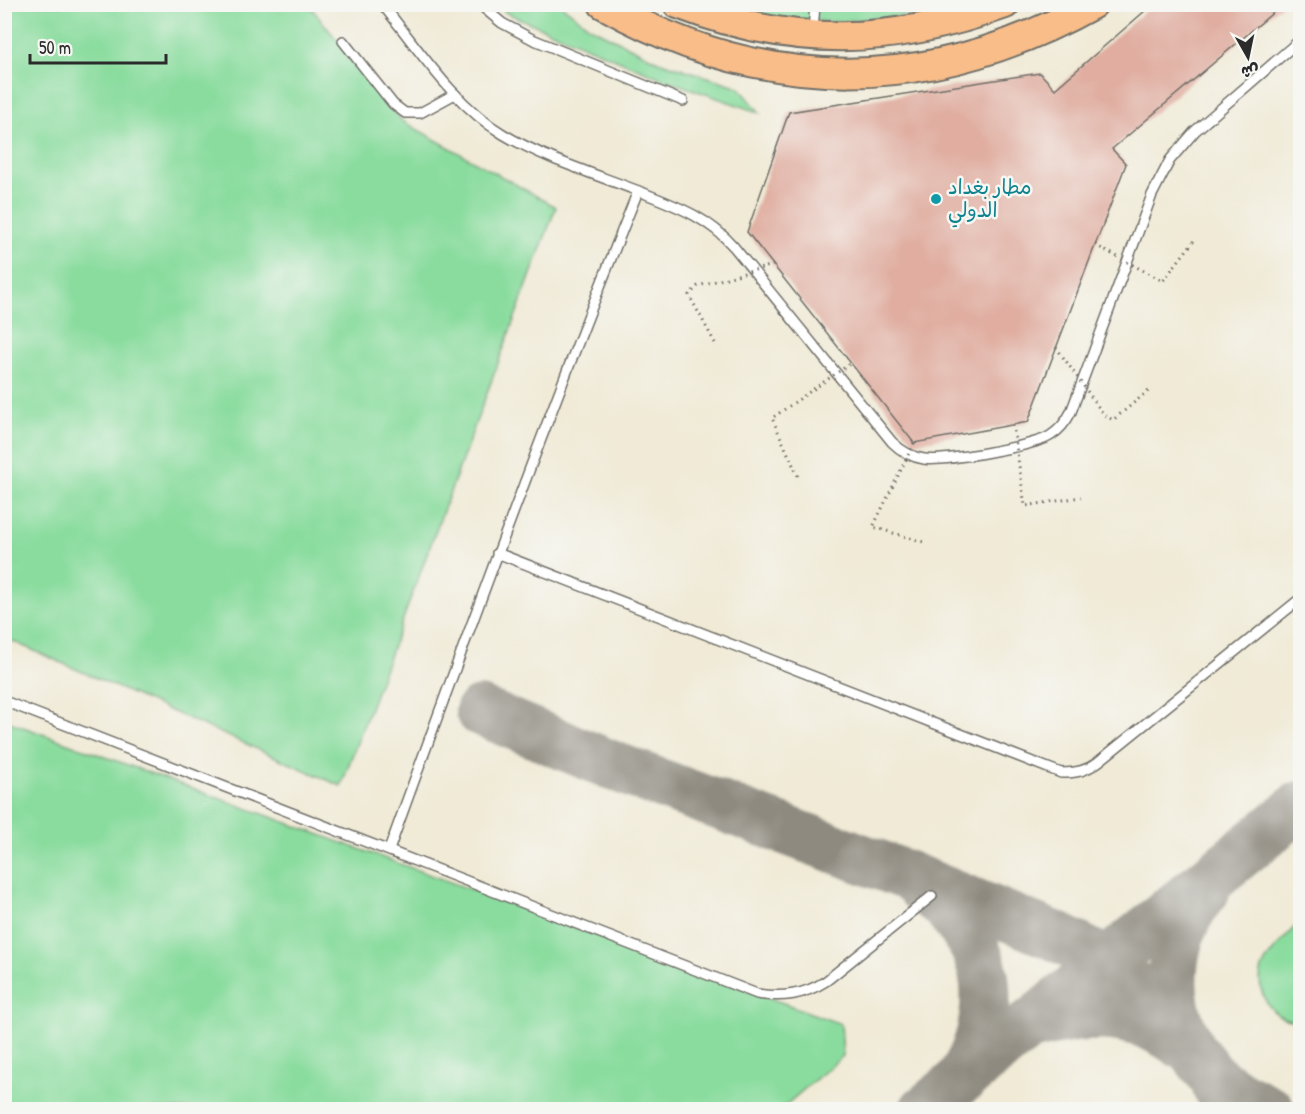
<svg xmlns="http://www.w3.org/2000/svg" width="1305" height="1114" viewBox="0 0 1305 1114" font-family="'Patrick Hand','Playpen Sans Arabic',sans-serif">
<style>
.green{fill:#89dc9e;stroke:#5a8464;stroke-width:1.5}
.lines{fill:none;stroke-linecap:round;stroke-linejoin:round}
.taxiway{stroke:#8e8a80;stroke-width:50}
.building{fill:#e0ada0}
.service-casing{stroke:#706e67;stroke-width:12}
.primary-casing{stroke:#706e67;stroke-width:32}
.path{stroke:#706e67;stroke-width:3;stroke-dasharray:1.5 4.5;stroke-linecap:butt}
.service{stroke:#fff;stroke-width:9}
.primary{stroke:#f8bd89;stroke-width:28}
.path-bridge{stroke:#706e67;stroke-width:3;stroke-dasharray:1.5 4.5;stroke-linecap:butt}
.culture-dot{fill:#0f9aa8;stroke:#f6f6f2;stroke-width:2}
.labels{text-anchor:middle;stroke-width:5;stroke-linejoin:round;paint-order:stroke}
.culture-label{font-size:20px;fill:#0d838f;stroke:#f6f6f2;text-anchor:start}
</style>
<rect width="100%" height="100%" fill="#f6f6f2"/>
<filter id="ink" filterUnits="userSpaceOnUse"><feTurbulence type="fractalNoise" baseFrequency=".0167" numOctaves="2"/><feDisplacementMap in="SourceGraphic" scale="12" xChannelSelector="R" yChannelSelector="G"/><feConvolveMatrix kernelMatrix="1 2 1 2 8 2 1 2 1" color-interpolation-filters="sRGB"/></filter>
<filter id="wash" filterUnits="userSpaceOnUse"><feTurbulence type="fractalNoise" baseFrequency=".008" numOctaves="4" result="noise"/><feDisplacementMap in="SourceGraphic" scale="24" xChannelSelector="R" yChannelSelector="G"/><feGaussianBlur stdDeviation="1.35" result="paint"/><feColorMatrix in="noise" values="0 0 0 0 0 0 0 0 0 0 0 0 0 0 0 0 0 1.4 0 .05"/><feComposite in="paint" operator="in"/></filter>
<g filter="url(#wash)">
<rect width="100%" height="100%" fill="#f0ead6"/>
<g class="green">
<path d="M 5,5 L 309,5 L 402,121 L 556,207 L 341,786 L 5,638 Z"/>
<path d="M 499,5 L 561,5 L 590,27 L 658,61 L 739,87 L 760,113 L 663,79 L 506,13 Z"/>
<path d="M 722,5 L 955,5 L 925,14 L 834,22 L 775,19 Z"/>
<path d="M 4,720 L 841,1024 L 843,1056 L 781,1109 L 5,1109 Z"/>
<path d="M 1300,921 L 1300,1020 C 1273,1025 1251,988 1264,964 C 1270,952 1290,933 1300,921 Z"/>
</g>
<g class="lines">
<g class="taxiway">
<path d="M 480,711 L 616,767 L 898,872 L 1060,938 L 1108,962 L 1150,1000 L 1194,1053 L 1214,1078 L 1226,1110"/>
<path d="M 924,891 C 930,895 938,899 943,904 C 948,908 951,914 955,918 C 961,927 968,935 973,945 C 995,985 986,1045 959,1080"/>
<path d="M 1030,1026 C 1085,1012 1131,1007 1180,1043"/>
<path d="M 1187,1040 C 1162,994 1170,931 1205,891"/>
<path d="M 1214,1078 L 1241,1096 L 1270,1110"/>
<path d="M 924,1110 L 1300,806"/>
</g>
</g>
<g id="blocks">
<path class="building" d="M 1153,4 L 1283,4 L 1112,149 L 1126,164 L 1028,422 L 914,443 L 747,232 L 789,112 L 1040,73 L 1055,89 Z"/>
</g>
</g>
<g filter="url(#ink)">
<use href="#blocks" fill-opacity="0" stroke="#706e67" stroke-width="1.5"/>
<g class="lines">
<defs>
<g id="service">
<path d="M 382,4 C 418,48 454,105 503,134 C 545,159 595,174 641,192 C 676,206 708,217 734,247 L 892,442 C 901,451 911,457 924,459 C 943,462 1034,446 1050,436 C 1060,430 1066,422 1071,412 L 1152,195 L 1170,160 L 1195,131 L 1300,40"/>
<path d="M 479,4 L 502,23 L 532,39 L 683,101"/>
<path d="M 813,32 L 815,4"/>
<path d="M 343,41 L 393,104 L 405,113 L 420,113 L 455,94"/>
<path d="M 497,553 L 1061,773 C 1076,773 1086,771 1098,762 L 1300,599"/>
<path d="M 4,701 L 757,994 C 783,998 804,995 826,981 L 932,896"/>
<path d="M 389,850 C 469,629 550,409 638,191"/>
</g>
<g id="primary">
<path d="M 603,4 C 765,96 931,95 1093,4"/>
<path d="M 678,4 C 793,48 890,46 1005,4"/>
</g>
</defs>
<use href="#service" class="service-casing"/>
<use href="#primary" class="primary-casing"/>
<path class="path" d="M 1141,4 L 1146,11"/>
<use href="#service" class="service"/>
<use href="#primary" class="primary"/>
<g class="path-bridge">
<path d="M 1095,245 L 1163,281 L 1196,238"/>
<path d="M 715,343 L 689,295 L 698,286 L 773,265"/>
<path d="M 1056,347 L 1104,415 L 1113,420 L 1152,388"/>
<path d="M 1013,425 L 1025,506 L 1081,497"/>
<path d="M 914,443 L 873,527 L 927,543"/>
<path d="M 798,476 L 772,418 L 851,363"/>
</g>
</g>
</g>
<circle class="culture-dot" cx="936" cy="199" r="6"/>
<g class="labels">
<g class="culture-label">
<text x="948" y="194">مطار بغداد<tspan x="948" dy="23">الدولي</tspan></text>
</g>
</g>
<rect width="1305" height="1114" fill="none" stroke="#f6f6f2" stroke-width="24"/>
<g transform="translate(1248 57) rotate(171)" stroke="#f6f6f2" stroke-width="4.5" paint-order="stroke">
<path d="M0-4.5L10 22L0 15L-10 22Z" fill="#2b2b2b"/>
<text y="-9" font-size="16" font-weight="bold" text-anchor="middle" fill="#2b2b2b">ش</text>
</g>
<path d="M30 54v9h136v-9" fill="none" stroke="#2b2b2b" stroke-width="3"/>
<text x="39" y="54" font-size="18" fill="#2b2b2b" stroke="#f6f6f2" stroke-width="4.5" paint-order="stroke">50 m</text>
</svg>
